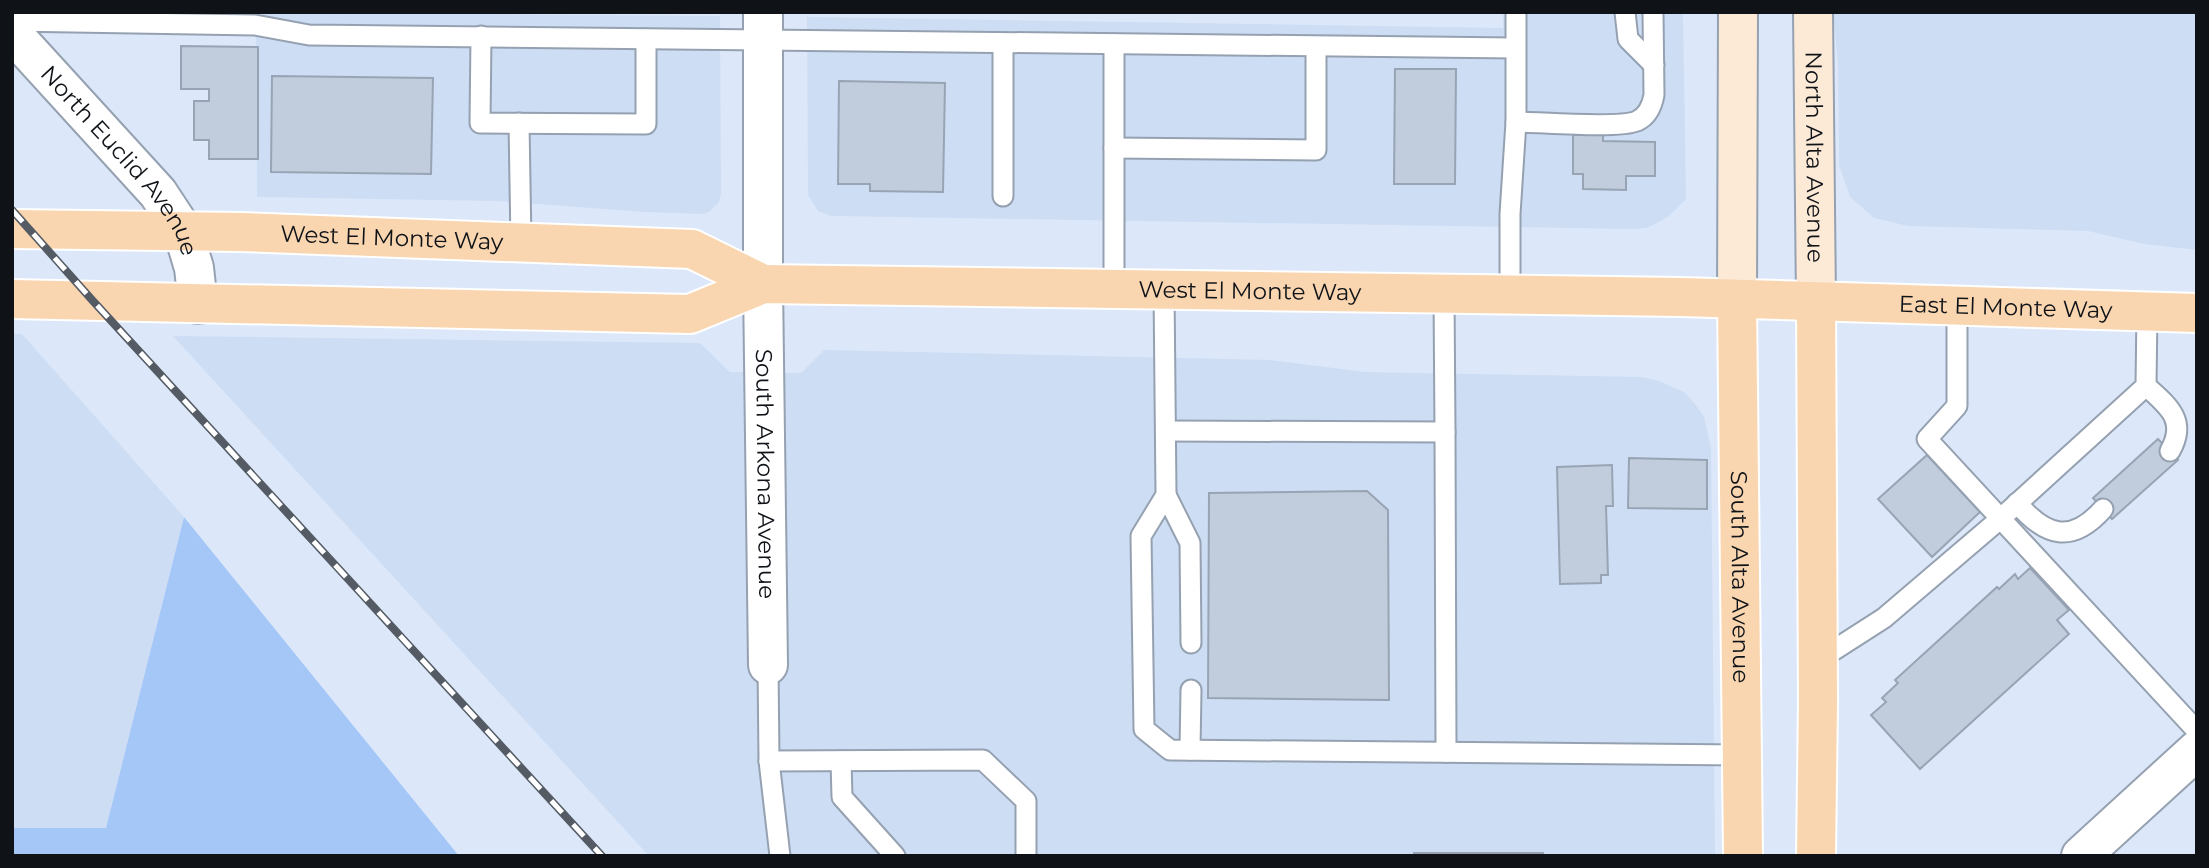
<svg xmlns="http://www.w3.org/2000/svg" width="2209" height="868" viewBox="0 0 2209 868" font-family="Montserrat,sans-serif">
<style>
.built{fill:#cdddf4}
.green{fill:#a5c7f7}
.building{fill:#c1ccdd;stroke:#98a4b4;stroke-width:2}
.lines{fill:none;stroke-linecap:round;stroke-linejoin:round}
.service-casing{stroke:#95a1b1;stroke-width:23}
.minor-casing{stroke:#95a1b1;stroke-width:42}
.secondary-casing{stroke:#95a1b1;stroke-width:42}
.primary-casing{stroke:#fff;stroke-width:42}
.service{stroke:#fff;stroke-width:19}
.minor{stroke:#fff;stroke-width:38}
.secondary{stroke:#fcead7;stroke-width:38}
.primary{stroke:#f9d5b0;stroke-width:38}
.rail-casing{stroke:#545b64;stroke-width:8}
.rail{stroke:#fff;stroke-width:5;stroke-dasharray:16;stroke-linecap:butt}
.labels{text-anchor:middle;stroke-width:7;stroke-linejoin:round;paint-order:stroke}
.street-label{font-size:23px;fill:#0f1318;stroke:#fff}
</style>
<rect width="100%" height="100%" fill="#dce8f9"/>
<g class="built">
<path d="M 256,12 L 720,16 L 721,194 L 719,202 L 709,212 L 702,214 L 644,212 L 497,201 L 257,197 Z"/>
<path d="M 1503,12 L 1683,12 L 1686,199 L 1668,217 L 1647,228 L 1633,229 L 832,216 L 818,211 L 808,195 L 807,17 L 1503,28 Z"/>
<path d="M 1833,12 L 2197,12 L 2197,250 L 2144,244 L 2088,231 L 1908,226 L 1874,218 L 1850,197 L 1839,165 L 1838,63 Z"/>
<path d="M 12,334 L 22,334 L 184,517 L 106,828 L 12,828 Z"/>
<path d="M 173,336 L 700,343 L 730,372 L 801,373 L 824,350 L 1270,360 L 1365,372 L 1642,377 L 1659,381 L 1684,392 L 1695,404 L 1704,417 L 1711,447 L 1715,856 L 649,856 Z"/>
</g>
<path class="green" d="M 184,517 L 459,856 L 12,856 L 12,828 L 106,828 Z"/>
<g class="building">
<path d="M 181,46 L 258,47 L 258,159 L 209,159 L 209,140 L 194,140 L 194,101 L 209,101 L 209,89 L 181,89 Z"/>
<path d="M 1395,69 L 1456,69 L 1455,184 L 1394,184 Z"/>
<path d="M 272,76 L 433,78 L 431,174 L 271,172 Z"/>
<path d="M 839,81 L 945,83 L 943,192 L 870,191 L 870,184 L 838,184 Z"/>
<path d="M 1573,135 L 1603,135 L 1603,141 L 1655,142 L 1655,176 L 1626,176 L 1626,190 L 1583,189 L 1583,174 L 1573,174 Z"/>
<path d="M 2158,439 L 2178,460 L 2112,519 L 2093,498 Z"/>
<path d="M 1927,455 L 1980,512 L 1932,557 L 1878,499 Z"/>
<path d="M 1629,458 L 1707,460 L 1707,509 L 1628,508 Z"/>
<path d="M 1612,465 L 1613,506 L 1606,506 L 1608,575 L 1601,575 L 1601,583 L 1560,584 L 1557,467 Z"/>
<path d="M 1367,491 L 1388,510 L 1389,700 L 1208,698 L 1209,493 Z"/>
<path d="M 2030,568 L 2069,610 L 2057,620 L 2069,634 L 1920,769 L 1871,715 L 1886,702 L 1882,698 L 1898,683 L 1895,680 L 1997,587 L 1999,589 L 2015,574 L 2018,579 Z"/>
<rect x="1414" y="853" width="129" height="3"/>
</g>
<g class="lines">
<defs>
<g id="service">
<path d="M 1625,12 L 1628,39 L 1654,65"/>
<path d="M 12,21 L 255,25 L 309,35 L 1515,48"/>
<path d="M 481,36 L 480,123 L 646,124 L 646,39"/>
<path d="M 1114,44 L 1114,288"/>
<path d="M 1516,122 C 1540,122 1618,129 1637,121 C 1648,116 1652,106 1654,95 L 1653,12"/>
<path d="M 519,123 L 521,243"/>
<path d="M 1114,148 L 1316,150 L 1316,47"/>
<path d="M 1003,196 L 1003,43"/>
<path d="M 1164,289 L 1166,495 L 1141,536 L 1144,729 L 1170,750 L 1742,755"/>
<path d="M 1444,294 L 1445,432"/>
<path d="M 1510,294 L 1510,214 L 1516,122 L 1516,12"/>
<path d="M 1957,307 L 1957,406 L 1927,439 L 2197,731"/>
<path d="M 2146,386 C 2167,405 2188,420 2170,451"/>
<path d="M 1166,431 L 1445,432 L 1446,752"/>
<path d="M 1166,495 L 1190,543 L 1191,643"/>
<path d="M 2017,503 C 2046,537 2072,544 2103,509"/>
<path d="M 1817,661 L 1884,618 L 2000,519 L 2146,386 L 2147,311"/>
<path d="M 768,665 L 769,761 L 780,856"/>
<path d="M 1190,750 L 1191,690"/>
<path d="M 769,761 L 983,760 L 1026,801 L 1026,856"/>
<path d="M 841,761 L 842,797 L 895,856"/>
</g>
<g id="minor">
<path id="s1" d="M 763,12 L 763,284 L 768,665"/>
<path id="s2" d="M 12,33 L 158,193 L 183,231 L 194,268 L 198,304"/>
<path d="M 2081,856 L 2197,750"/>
</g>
<g id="secondary">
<path id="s3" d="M 1813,12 L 1816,302"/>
<path d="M 1737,299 L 1738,12"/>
</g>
<g id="primary">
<path id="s4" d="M 12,229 L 240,232 L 692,249 L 763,284"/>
<path id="s5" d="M 12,299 L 690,314 L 763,284 L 1681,297 L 2197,313"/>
<path id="s6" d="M 1737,299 L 1743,856"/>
<path d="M 1816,856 L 1818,702 L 1816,302"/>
</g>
</defs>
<use href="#service" class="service-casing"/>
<use href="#minor" class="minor-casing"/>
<use href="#secondary" class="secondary-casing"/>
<use href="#primary" class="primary-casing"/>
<use href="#service" class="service"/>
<use href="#minor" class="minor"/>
<use href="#secondary" class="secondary"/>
<use href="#primary" class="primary"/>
<defs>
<path id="rail" d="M 12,210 L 93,301 L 602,856"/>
</defs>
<use href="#rail" class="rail-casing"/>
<use href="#rail" class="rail"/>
</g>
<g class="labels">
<g class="street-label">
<text dy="8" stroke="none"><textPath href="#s3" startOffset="145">North Alta Avenue</textPath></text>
<text dy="8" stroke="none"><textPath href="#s2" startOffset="168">North Euclid Avenue</textPath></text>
<text dy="8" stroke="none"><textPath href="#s4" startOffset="380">West El Monte Way</textPath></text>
<text dy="8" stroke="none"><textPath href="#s5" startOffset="1244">West El Monte Way</textPath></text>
<text dy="8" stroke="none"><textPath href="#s5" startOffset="2000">East El Monte Way</textPath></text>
<text dy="8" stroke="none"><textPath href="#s1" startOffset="462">South Arkona Avenue</textPath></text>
<text dy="8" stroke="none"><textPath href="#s6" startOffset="278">South Alta Avenue</textPath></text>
</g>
</g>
<rect width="2209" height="868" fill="none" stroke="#0f1318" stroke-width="28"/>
</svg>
